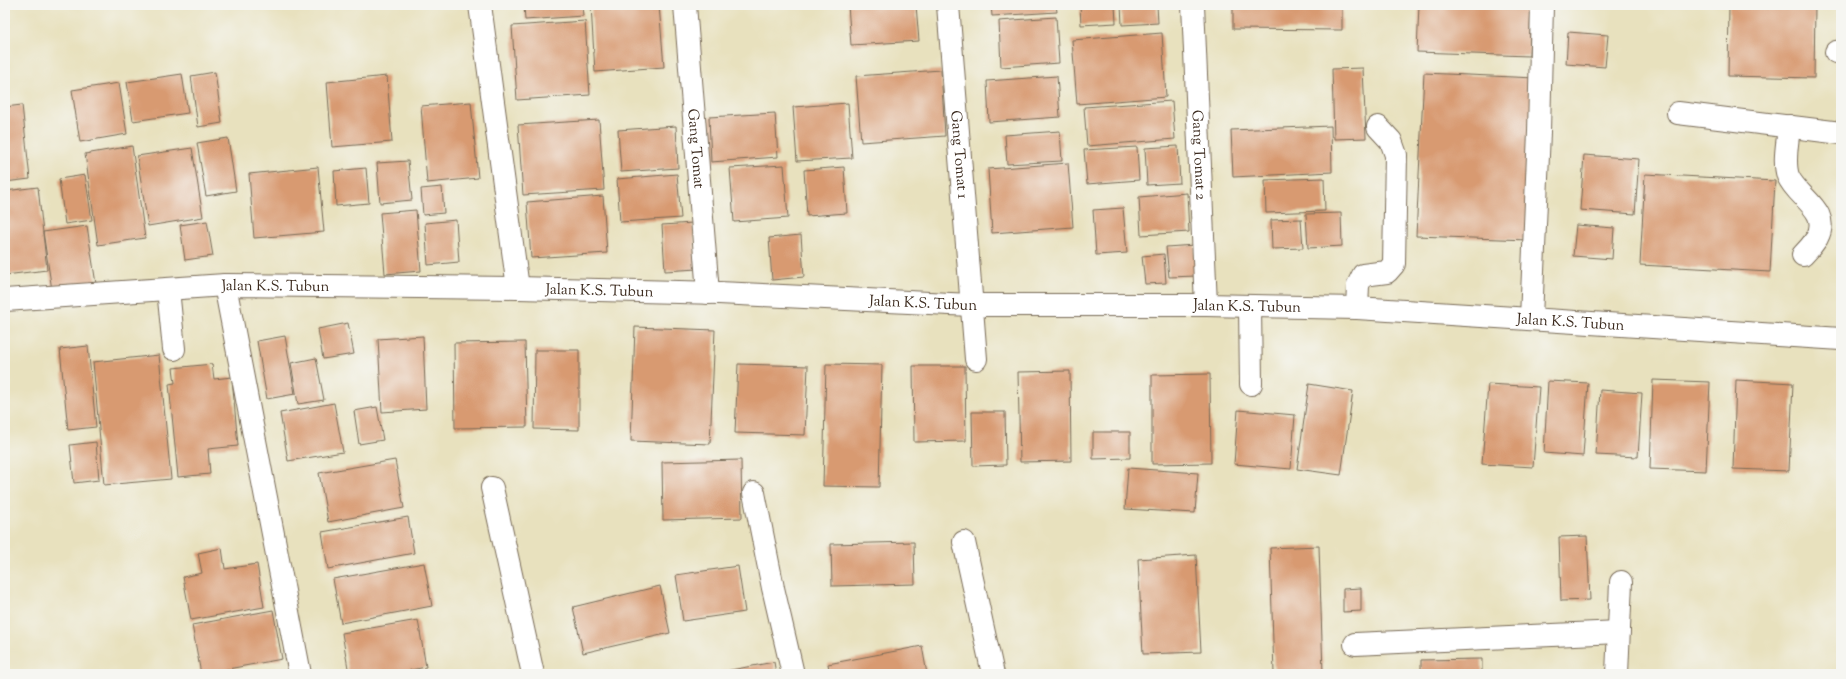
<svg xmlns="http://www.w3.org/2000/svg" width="1846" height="679" viewBox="0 0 1846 679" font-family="'Sorts Mill Goudy',serif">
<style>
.building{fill:#d89a71}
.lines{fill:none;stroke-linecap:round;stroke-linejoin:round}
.minor-casing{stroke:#786a56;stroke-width:24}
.minor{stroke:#fff;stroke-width:22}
.labels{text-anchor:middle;stroke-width:3.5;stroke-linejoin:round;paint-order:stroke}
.street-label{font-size:15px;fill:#3b2a1e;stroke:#f6f6f2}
</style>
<rect width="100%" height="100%" fill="#f6f6f2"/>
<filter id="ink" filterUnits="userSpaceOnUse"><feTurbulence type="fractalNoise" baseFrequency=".025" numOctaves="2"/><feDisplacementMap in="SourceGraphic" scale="8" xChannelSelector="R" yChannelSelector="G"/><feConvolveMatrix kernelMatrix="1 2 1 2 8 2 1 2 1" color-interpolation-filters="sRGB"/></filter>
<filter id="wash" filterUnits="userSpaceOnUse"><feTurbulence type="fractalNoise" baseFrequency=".012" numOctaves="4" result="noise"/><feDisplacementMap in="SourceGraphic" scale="16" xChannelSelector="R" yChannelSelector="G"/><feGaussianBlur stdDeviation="0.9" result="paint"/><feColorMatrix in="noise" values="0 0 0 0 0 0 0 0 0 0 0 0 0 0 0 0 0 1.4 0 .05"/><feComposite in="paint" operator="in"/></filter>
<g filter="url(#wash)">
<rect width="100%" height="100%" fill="#e8e1be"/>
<g id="blocks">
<g class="building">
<path d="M 524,5 L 582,5 L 583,16 L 525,20 Z"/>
<path d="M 659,5 L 664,67 L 595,72 L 591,6 Z"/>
<path d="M 848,5 L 916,5 L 919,41 L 851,45 Z"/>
<path d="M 991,5 L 1056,5 L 1057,12 L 992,16 Z"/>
<path d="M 1080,5 L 1115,5 L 1116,23 L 1081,25 Z"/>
<path d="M 1121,5 L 1157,5 L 1158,23 L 1122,25 Z"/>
<path d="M 1233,5 L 1342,5 L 1342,30 L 1233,29 Z"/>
<path d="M 1419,5 L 1531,5 L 1529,56 L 1417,52 Z"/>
<path d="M 1729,5 L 1815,5 L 1814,78 L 1728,76 Z"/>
<path d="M 1056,17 L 1059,63 L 1001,67 L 999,21 Z"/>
<path d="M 585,21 L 590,95 L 517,100 L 512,26 Z"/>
<path d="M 1568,32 L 1608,35 L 1605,67 L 1566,64 Z"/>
<path d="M 1162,33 L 1166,97 L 1077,104 L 1072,40 Z"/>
<path d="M 1363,68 L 1366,138 L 1334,139 L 1332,69 Z"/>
<path d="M 941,70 L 945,136 L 861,142 L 856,76 Z"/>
<path d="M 215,72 L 222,123 L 198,127 L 191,76 Z"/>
<path d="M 1424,73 L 1535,78 L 1528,240 L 1416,236 Z"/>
<path d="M 182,74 L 188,113 L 133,121 L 127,82 Z"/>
<path d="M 387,76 L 392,142 L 332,147 L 327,82 Z"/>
<path d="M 1057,76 L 1060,117 L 989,122 L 987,81 Z"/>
<path d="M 119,83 L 127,134 L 80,142 L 72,90 Z"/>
<path d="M 1172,101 L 1175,139 L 1087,146 L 1084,107 Z"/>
<path d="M 471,102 L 478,178 L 427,183 L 421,106 Z"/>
<path d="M 848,103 L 852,158 L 797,161 L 793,107 Z"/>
<path d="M 22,105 L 30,179 L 5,182 L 5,107 Z"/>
<path d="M 775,113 L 778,157 L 711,162 L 709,117 Z"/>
<path d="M 599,120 L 604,190 L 523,195 L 518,125 Z"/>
<path d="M 676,126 L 678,168 L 621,172 L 618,130 Z"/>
<path d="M 1331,126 L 1332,172 L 1233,177 L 1231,130 Z"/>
<path d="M 1060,131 L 1062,161 L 1007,164 L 1005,135 Z"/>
<path d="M 228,138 L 236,191 L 206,196 L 197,143 Z"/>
<path d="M 132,146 L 145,238 L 98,245 L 85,154 Z"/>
<path d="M 1178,146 L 1180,183 L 1147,185 L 1145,148 Z"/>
<path d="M 1137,147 L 1139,180 L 1087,184 L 1084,150 Z"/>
<path d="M 192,148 L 203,217 L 148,226 L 137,156 Z"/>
<path d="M 1584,155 L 1639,159 L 1635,214 L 1580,210 Z"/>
<path d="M 408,161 L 412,200 L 380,203 L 377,163 Z"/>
<path d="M 1068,163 L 1073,227 L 992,233 L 988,169 Z"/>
<path d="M 784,165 L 788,218 L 734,222 L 730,168 Z"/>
<path d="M 318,167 L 324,232 L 254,238 L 249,174 Z"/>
<path d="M 844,167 L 847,213 L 807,216 L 804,170 Z"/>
<path d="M 366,168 L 369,203 L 336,206 L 334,171 Z"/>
<path d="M 677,174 L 681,218 L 620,222 L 617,179 Z"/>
<path d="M 1645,174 L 1775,181 L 1770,272 L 1640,265 Z"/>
<path d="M 85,175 L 92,220 L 65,224 L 59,179 Z"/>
<path d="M 1324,178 L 1325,211 L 1266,213 L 1265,180 Z"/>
<path d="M 38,187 L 47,270 L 5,275 L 5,191 Z"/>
<path d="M 442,187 L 444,213 L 423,215 L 421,189 Z"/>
<path d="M 1187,193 L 1189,232 L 1141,235 L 1139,197 Z"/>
<path d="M 603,196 L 607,253 L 531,258 L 527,202 Z"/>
<path d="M 1123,208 L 1127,253 L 1096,255 L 1093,210 Z"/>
<path d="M 416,210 L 421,271 L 385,274 L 380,213 Z"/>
<path d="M 1341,213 L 1342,246 L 1308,248 L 1306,214 Z"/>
<path d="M 1301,219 L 1303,248 L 1272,249 L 1271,220 Z"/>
<path d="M 456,220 L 459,262 L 428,265 L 425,223 Z"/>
<path d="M 207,221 L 213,256 L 185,260 L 180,225 Z"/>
<path d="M 693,223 L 697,269 L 665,271 L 662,225 Z"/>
<path d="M 1576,225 L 1614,228 L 1612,259 L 1573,256 Z"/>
<path d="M 87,226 L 96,284 L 52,290 L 43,232 Z"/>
<path d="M 801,235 L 804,277 L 772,280 L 769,238 Z"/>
<path d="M 1195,245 L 1197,276 L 1169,277 L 1166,247 Z"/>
<path d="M 1164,254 L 1166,283 L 1145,284 L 1142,256 Z"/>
<path d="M 348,323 L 354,354 L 323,359 L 318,329 Z"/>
<path d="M 635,327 L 715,330 L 710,444 L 631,441 Z"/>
<path d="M 285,336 L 295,394 L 267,399 L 257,341 Z"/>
<path d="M 423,336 L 426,409 L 382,412 L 378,339 Z"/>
<path d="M 525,342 L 527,427 L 455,428 L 454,343 Z"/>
<path d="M 88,346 L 96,427 L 68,430 L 60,349 Z"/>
<path d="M 535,350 L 579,350 L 579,430 L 534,429 Z"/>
<path d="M 159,355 L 171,479 L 104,485 L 93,362 Z"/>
<path d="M 316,358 L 324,400 L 298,404 L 291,363 Z"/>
<path d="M 212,364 L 214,379 L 232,377 L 238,446 L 208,449 L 210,474 L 178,477 L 169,384 L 175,383 L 173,368 Z"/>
<path d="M 738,364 L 808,366 L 805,435 L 735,433 Z"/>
<path d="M 826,364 L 882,365 L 879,487 L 823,486 Z"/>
<path d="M 913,366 L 965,366 L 966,441 L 914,442 Z"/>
<path d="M 1070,371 L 1071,461 L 1020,462 L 1018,372 Z"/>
<path d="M 1210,374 L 1211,463 L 1152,464 L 1152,375 Z"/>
<path d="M 1653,380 L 1710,382 L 1706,471 L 1650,469 Z"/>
<path d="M 1736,380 L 1793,383 L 1789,471 L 1733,469 Z"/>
<path d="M 1548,381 L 1588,383 L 1583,456 L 1544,453 Z"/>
<path d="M 1309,384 L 1353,391 L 1341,475 L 1297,469 Z"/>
<path d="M 1488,384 L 1539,387 L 1533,467 L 1482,464 Z"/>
<path d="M 1600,390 L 1642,393 L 1638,457 L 1596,455 Z"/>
<path d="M 334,403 L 343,452 L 288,461 L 280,413 Z"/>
<path d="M 377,407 L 383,440 L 359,444 L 354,411 Z"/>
<path d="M 1238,410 L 1295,415 L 1291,469 L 1234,464 Z"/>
<path d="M 972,412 L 1005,412 L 1006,465 L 973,466 Z"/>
<path d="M 1093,432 L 1130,432 L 1130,458 L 1093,459 Z"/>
<path d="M 96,442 L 99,480 L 74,483 L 70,445 Z"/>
<path d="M 395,460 L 404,508 L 328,522 L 319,473 Z"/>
<path d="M 741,460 L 742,518 L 663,520 L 662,462 Z"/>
<path d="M 1128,468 L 1198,473 L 1195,513 L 1125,509 Z"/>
<path d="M 408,517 L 414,553 L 328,569 L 322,532 Z"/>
<path d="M 1587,536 L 1590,600 L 1561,601 L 1559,537 Z"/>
<path d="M 914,542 L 915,584 L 832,586 L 831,544 Z"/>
<path d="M 1319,546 L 1323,674 L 1274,674 L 1270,548 Z"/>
<path d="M 222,548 L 225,569 L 257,564 L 264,607 L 191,620 L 183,577 L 202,573 L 198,553 Z"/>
<path d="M 1196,555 L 1201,652 L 1143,654 L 1138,559 Z"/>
<path d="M 424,563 L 432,606 L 341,623 L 333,579 Z"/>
<path d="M 738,566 L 745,612 L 683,621 L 676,575 Z"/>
<path d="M 660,586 L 670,633 L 583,653 L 573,607 Z"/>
<path d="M 1361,588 L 1361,611 L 1343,612 L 1343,589 Z"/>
<path d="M 273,610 L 282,659 L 201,674 L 192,625 Z"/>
<path d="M 418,620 L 426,667 L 391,674 L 349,674 L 342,633 Z"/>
<path d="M 922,646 L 927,674 L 830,674 L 828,664 Z"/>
<path d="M 1482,659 L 1482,674 L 1421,674 L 1421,660 Z"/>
<path d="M 774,662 L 776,674 L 715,674 L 715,673 Z"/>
</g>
</g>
</g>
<g filter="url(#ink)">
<use href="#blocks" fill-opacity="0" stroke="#786a56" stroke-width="1"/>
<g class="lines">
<defs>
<g id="minor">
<path d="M 480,5 L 518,288"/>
<path id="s1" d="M 685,5 L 708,293"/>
<path id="s2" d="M 948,5 L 976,359"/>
<path id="s3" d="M 1193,5 L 1206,305"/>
<path d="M 1836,52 L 1841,51"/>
<path d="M 1678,113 L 1841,133"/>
<path d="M 1789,126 C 1788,142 1783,161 1788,176 C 1797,198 1832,210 1817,238 C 1813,244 1808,250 1803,255"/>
<path d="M 225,285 L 300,674"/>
<path d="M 168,289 L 174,349"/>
<path id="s4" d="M 5,300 L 225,285 L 518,288 L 719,293 L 971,305 L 1206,305 L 1357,308 L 1841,339"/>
<path d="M 1250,306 L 1251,384"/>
<path d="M 1357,308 L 1358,285 L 1363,275 L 1387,272 L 1394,264 L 1396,155 L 1391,141 L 1378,127"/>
<path d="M 1531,318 L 1539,132 L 1542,5"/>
<path d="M 492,488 L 533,674"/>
<path d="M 754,493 L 773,588 L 793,674"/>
<path d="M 964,542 L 993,674"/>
<path d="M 1355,644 L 1619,632"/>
<path d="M 1617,674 L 1621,582"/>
</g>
</defs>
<use href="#minor" class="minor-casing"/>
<use href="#minor" class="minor"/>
</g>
</g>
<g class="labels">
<g class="street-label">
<text dy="5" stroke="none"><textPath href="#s1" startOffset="144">Gang Tomat</textPath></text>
<text dy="5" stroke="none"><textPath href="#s2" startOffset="150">Gang Tomat 1</textPath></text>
<text dy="5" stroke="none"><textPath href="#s3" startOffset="150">Gang Tomat 2</textPath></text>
<text dy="5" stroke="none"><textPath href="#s4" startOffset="271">Jalan K.S. Tubun</textPath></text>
<text dy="5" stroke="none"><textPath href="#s4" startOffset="595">Jalan K.S. Tubun</textPath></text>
<text dy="5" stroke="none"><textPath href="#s4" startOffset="919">Jalan K.S. Tubun</textPath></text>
<text dy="5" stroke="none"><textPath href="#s4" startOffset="1243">Jalan K.S. Tubun</textPath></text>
<text dy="5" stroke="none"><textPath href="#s4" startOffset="1567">Jalan K.S. Tubun</textPath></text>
</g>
</g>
<rect width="1846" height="679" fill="none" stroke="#f6f6f2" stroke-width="20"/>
</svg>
